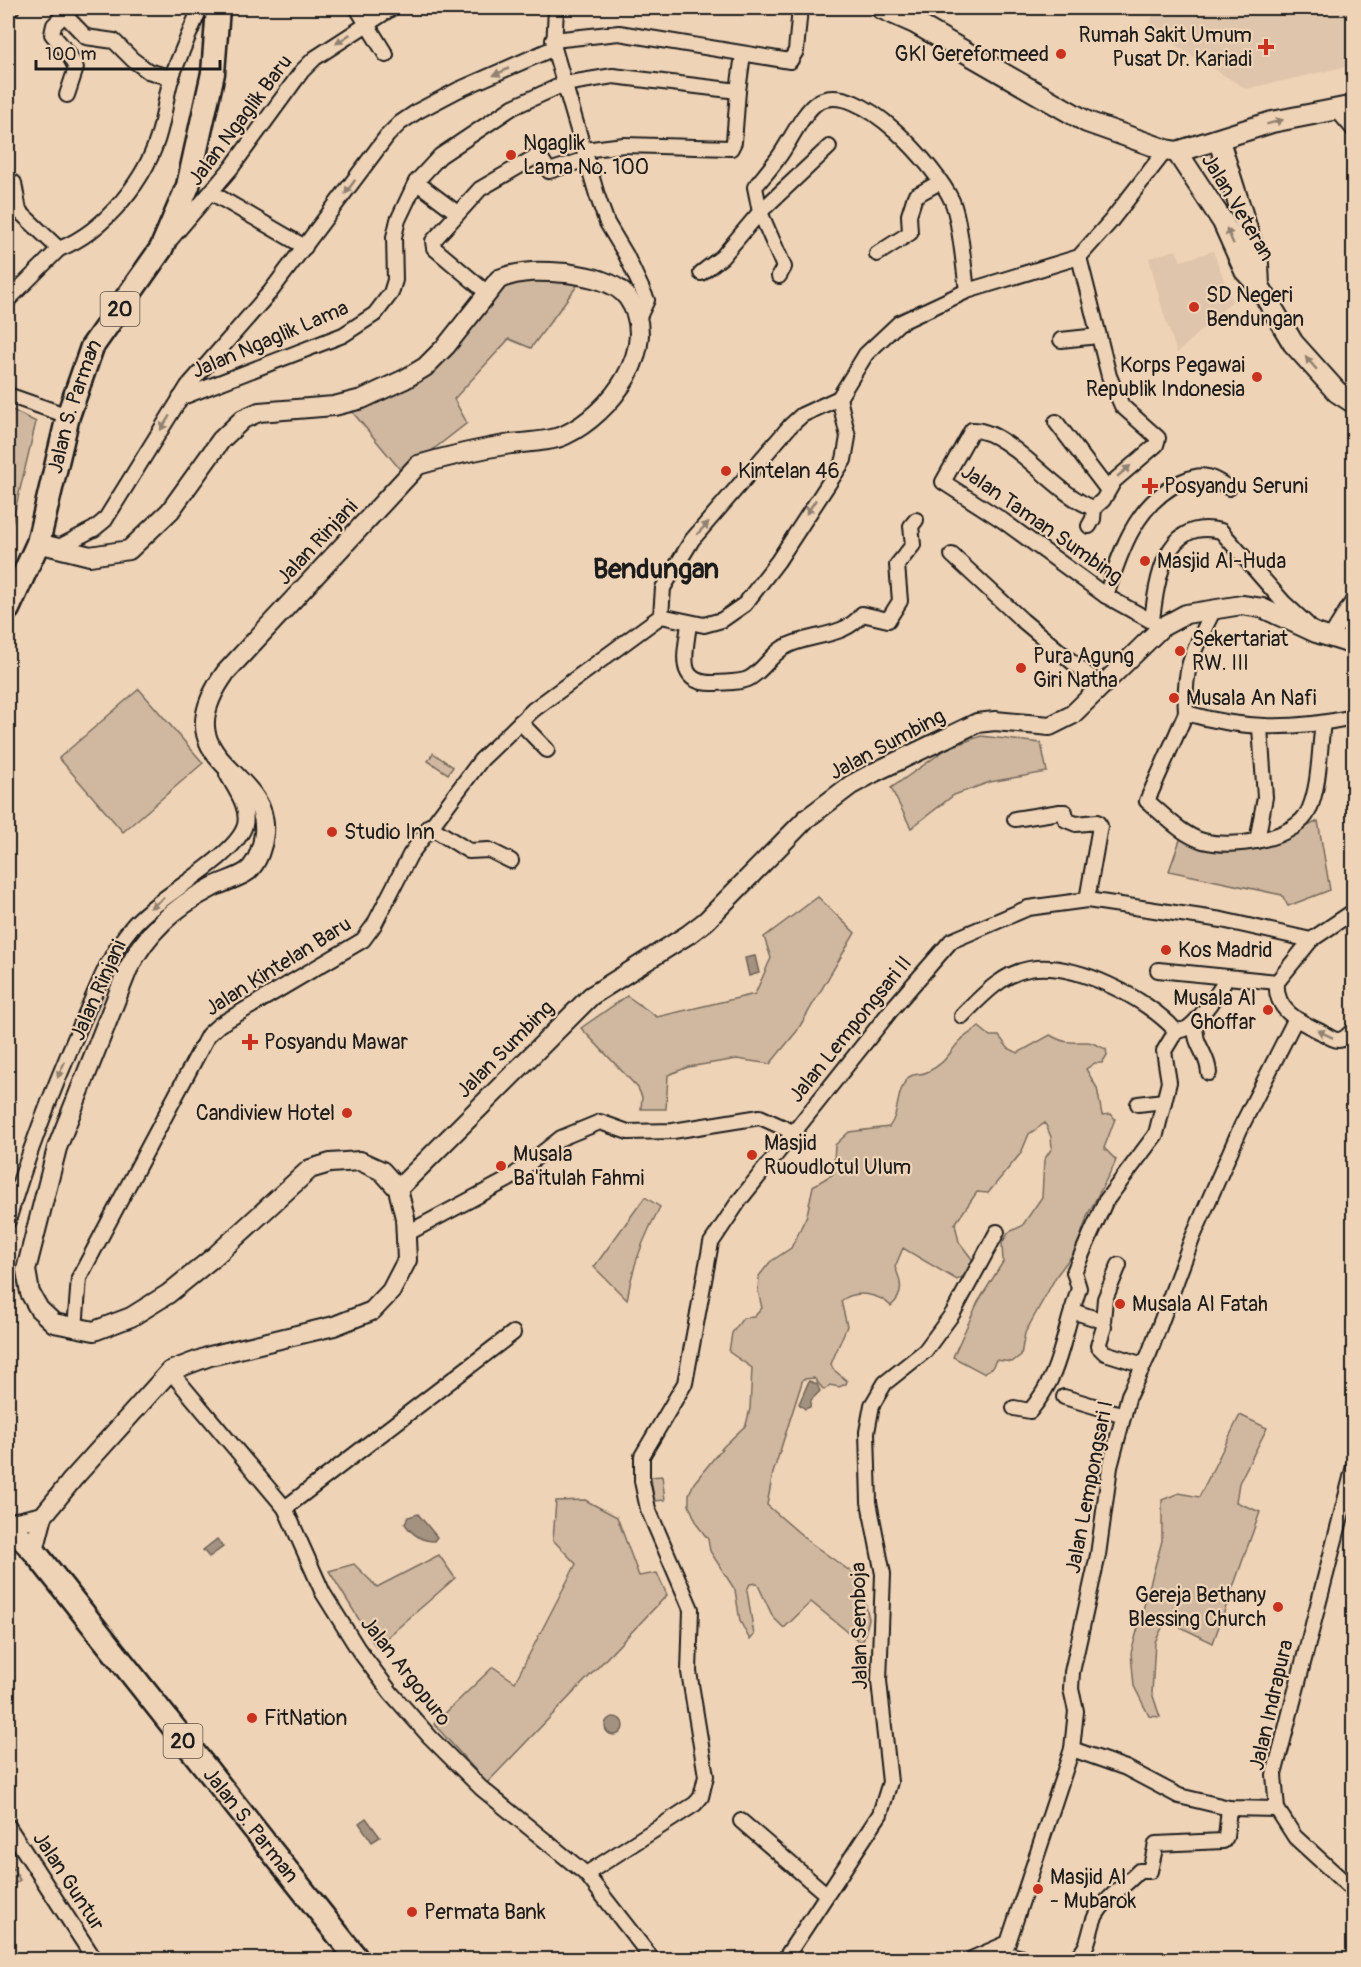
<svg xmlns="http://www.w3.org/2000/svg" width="1361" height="1967" viewBox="0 0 1361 1967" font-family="Pangolin,sans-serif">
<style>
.built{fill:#dfc5ab}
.green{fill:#d0b8a0;stroke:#766a5e;stroke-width:1.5}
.water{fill:#a49280;stroke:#6e6358;stroke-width:1.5}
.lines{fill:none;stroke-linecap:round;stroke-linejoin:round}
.minor-casing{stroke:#1c1c1c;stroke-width:18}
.tertiary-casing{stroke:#1c1c1c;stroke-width:22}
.secondary-casing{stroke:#1c1c1c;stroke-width:24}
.trunk-casing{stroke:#1c1c1c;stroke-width:27}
.minor{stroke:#efd3b6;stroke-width:14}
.tertiary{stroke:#efd3b6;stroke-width:18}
.secondary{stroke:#efd3b6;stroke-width:20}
.trunk{stroke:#efd3b6;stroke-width:22}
.oneway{fill:#908171}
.poi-dot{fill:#c8321e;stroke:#efd3b6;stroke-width:2}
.labels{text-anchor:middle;stroke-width:4.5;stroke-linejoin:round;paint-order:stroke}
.shield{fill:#efd3b6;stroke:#5b534a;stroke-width:1.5}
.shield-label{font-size:20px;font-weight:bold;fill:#1c1c1c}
.poi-label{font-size:21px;fill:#1c1c1c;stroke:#efd3b6;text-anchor:start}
.street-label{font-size:21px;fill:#1c1c1c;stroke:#efd3b6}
.district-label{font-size:27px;font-weight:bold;fill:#1c1c1c;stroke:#efd3b6}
</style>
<rect width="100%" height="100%" fill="#efd3b6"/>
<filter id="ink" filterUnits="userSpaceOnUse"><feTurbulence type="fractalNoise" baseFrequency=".0167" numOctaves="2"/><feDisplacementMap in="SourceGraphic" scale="12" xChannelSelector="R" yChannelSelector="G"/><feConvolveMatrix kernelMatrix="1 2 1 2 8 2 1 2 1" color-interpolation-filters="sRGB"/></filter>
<g filter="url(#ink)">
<g class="built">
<path d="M 1155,8 L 1353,8 L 1353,65 L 1246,89 L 1149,29 Z"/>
<path d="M 1176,250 L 1181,261 L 1213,251 L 1232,301 L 1177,353 L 1163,312 L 1149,258 Z"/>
</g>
<g class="green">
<path d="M 521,276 L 579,283 L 531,348 L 509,339 L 454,399 L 467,423 L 403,473 L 350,409 L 393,395 L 453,353 L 492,290 Z"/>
<path d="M 8,408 L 36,422 L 8,540 Z"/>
<path d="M 139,689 L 203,763 L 123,832 L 59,758 Z"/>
<path d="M 981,736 L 1041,743 L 1047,772 L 990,782 L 954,795 L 911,828 L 891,788 L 948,748 Z"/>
<path d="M 433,753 L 453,767 L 448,774 L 428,761 Z"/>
<path d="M 1318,821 L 1330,890 L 1288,906 L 1282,895 L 1169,871 L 1181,837 L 1228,849 L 1291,834 Z"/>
<path d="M 818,897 L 855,933 L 797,1031 L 770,1064 L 737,1059 L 688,1067 L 668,1075 L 666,1109 L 641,1109 L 642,1097 L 638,1088 L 581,1028 L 627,996 L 657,1017 L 755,994 L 771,958 L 764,937 Z"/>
<path d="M 979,1027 L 990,1036 L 999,1036 L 1008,1048 L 1018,1053 L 1050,1035 C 1066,1044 1070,1042 1087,1042 C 1093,1042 1100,1047 1106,1049 L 1107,1055 L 1102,1063 L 1095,1063 L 1086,1069 L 1097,1088 L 1102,1115 L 1111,1114 L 1115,1119 L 1104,1148 L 1116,1160 L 1114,1165 L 1088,1214 L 1076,1250 L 1057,1275 L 1025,1333 L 1021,1355 L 1012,1362 L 996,1360 L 992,1368 L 983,1373 L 953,1357 L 978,1302 L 1003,1262 L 1002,1243 L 1009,1232 L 1022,1226 L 1042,1197 L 1044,1160 L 1052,1148 L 1051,1137 L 1045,1123 L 1029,1134 L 1021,1153 L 988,1193 L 977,1192 L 955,1224 L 959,1242 L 972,1259 L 969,1273 L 957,1280 L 903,1248 L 895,1267 C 901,1281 905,1294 891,1306 C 879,1294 856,1289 841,1301 L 847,1326 L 831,1364 L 833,1369 L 847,1381 L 846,1384 L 839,1387 L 830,1385 L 824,1390 L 814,1378 L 803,1379 L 773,1473 L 767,1505 L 812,1544 L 854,1574 L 861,1585 L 869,1619 L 863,1641 L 859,1641 L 811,1602 L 784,1628 L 773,1617 L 757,1583 L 750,1584 L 747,1590 L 754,1635 L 750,1640 L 740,1621 L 735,1590 L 710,1551 L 708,1539 L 698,1526 L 689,1505 L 689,1494 L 694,1483 L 723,1447 L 746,1425 L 750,1409 L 752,1368 L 729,1352 L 732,1333 L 743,1318 L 754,1317 L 762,1308 L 758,1291 L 759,1276 L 770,1262 L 791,1248 L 807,1215 L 813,1186 L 833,1174 L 835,1145 L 849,1132 L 889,1127 C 900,1113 895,1096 906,1080 C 912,1072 919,1076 927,1072 C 945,1064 948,1054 960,1041 C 965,1036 973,1031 979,1027 Z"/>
<path d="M 645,1197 L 660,1207 C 644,1236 632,1267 627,1300 L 594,1267 Z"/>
<path d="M 1240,1415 L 1267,1428 L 1239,1483 L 1236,1502 L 1260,1512 L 1213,1643 L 1166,1620 L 1155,1642 L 1152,1693 L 1160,1717 L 1149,1716 L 1134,1686 L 1131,1653 L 1162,1541 L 1162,1500 L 1179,1493 L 1199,1497 Z"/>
<path d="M 662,1476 L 665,1500 L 654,1501 L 651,1477 Z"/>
<path d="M 585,1500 L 617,1517 L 639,1576 L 657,1573 L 667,1595 L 487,1783 L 434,1724 L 493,1667 L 515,1682 L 576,1564 L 553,1540 L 556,1501 Z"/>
<path d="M 439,1555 L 455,1578 L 376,1647 L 329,1571 L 354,1564 L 377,1587 Z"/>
<path d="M 8,1860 L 20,1880 L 8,1888 Z"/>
</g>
<g class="water">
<path d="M 755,956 L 759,973 L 749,976 L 745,958 Z"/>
<path d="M 809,1381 L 817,1384 L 820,1391 L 811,1400 L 810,1407 L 805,1409 L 799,1404 Z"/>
<path d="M 418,1514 L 437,1537 L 434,1541 C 421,1541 412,1534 405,1524 L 408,1517 Z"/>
<path d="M 217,1539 L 223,1547 L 209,1557 L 203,1550 Z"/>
<circle cx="614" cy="1726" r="9"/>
<path d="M 366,1818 L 380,1837 L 372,1842 L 359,1823 Z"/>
</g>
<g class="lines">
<defs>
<g id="minor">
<path d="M 58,8 L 86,37 L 114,41 L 133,60 L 148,71 L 172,78"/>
<path d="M 357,8 L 386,55"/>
<path d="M 556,8 L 554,48 L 597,195 L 607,223 L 626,255 L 647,300 L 638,319"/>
<path d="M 8,12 L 12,8"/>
<path d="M 64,15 L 54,25 L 52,34 L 68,53 L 76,68 L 67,95"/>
<path d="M 553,40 L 619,33 L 790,61 L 796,51 L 800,8"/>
<path d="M 1336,109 L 1354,130"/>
<path d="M 584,150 L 624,145 L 731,148 L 734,142 L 738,91"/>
<path d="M 416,182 L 456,212"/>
<path d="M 212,193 L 305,247"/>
<path d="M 170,240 L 232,167 L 302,71 L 315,58 L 392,8"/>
<path d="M 59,249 C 105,231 148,178 160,130 C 165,112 166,93 172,76 C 181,53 191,30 200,8"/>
<path d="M 877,254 L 910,233 L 909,215 L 915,196 L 940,182"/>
<path d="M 1079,257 L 1109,376 L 1122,406 L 1158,438 L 1156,445 L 1114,481 L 1103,500 L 1094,508"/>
<path d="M 701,273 L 722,257 L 760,212 L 829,147"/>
<path d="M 779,276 L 784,267 L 760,212 L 755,187 C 763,177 771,168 778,158 C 789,144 803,111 818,102 C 859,78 937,168 952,201 C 960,219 964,269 967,291"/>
<path d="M 486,292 L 434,248 L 433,241 L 480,189 L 535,157 L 540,157 L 549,171 L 587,159"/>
<path d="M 8,300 L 59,249 L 19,211 L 14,183"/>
<path d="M 1061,340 L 1098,336"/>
<path d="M 8,395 L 68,416"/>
<path d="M 180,398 L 343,335 L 375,314 L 391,293 L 395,280 L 394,237 L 398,220 L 416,182 L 440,156 L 513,107 L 564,84 L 613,76 L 738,91 L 743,54"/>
<path d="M 1056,422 L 1107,489"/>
<path d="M 1094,508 C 1055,496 1010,429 972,430 L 943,482 L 1002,520 L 1106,596 L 1162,627"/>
<path d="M 1089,526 L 1093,519 L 1094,508"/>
<path d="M 57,548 L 94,529 L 105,520 L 188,386 L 271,291 L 387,136 L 400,123 L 418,111 L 458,90 L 554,48"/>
<path d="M 952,555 L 1022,620 L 1101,686"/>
<path d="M 1106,596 C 1120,552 1136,503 1181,482 C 1190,478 1198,475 1208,477 C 1215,479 1222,484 1229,488"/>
<path d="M 1214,609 C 1194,651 1183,664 1186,713 C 1245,730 1293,730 1354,717"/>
<path d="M 661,616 L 704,625 L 722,620 L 745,604 L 778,561 L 844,460 L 848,437 L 839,398"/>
<path d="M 1152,620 C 1157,579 1165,517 1221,531 L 1284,603 L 1308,625"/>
<path d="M 689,623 C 686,653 674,685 716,683 C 726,682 739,683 748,679 C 762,672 770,656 783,648 C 808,633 844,639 862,614 L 888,620 L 900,601 L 897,565 L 913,545 L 911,526 L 916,520"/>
<path d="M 1330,638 L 1354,599"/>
<path d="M 1186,713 L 1147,801 C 1164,815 1182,835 1203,841 C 1232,849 1295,840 1309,810 C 1320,785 1319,750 1323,723"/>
<path d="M 520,722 L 547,750"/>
<path d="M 1015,819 L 1060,812 L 1065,812 L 1066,820 L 1076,824 L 1097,822 L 1100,826 L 1087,900"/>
<path d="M 429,826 L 469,851 L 489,850 L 511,861"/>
<path d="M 1257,841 L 1265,797 L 1260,728"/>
<path d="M 1354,911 L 1311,940 L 1277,982 C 1274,1011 1300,1022 1321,1032 C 1326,1035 1333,1040 1338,1040 C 1345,1040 1349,1034 1354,1029"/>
<path d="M 1158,970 L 1277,982"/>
<path d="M 962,1016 C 981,997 1001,974 1029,969 C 1074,961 1147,998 1176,1031"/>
<path d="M 1196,1022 C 1192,1045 1208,1052 1209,1073"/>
<path d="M 1138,1104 L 1164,1101"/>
<path d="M 8,1221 C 28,1152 54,1086 83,1020 C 98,987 108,956 131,928 C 155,897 236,858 245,825 C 249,807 235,789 227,774"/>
<path d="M 406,1234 L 509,1179 L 561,1138 L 600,1122 L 628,1132 L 673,1131 L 760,1117 L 793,1132"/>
<path d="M 1103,1321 L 1105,1299 L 1119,1265"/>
<path d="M 75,1329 L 79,1278 L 208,1035 L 219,1025 L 363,940 L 374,925 L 410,855 L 481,760 L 533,710 L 661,616 L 663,588 L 692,540 L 790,426 L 802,415 L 839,398 L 866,354 L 899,323 L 967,291 L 1079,257 L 1110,222 L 1166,150"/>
<path d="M 1144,1365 L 1105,1353 L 1098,1346 L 1104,1327 L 1103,1321 L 1072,1311 L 1079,1288 L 1074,1272 L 1105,1202 L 1156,1134 L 1169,1082 L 1164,1051 L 1176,1031 C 1181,1030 1186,1030 1189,1027 C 1198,1021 1223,988 1226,978"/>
<path d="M 170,1371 L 285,1508 L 323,1593 L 358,1649 L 391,1693 L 430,1737 L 481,1788 L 586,1874 L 653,1960"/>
<path d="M 1064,1397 L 1124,1415"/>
<path d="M 1014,1408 L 1030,1411 C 1058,1377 1060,1351 1072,1311"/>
<path d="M 1354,1466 L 1274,1775 L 1277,1809 L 1295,1837 L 1354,1891"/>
<path d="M 285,1508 L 513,1333"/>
<path d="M 1072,1749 L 1126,1768 L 1179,1796 L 1229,1808 L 1277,1809"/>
<path d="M 741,1821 L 826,1894"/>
<path d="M 8,1826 L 95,1960"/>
<path d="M 586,1874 L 695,1804 L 701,1797 L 706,1776 L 689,1672 L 691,1609 L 648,1509 L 642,1481 L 642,1456 L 685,1383 L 711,1243 L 739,1201 L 892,1009 L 951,941 L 1028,908 L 1087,900 L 1222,920 L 1311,940"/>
<path d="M 1011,1955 L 1030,1960"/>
<path d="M 784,1960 L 880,1814 L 890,1782 L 879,1681 L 883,1574 L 869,1502 L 867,1432 L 872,1405 L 885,1383 L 925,1351 L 953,1313 L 997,1232"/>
<path d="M 969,1960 L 1008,1943 L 1072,1749 L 1076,1711 L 1071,1689 L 1072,1672 L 1098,1555 L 1110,1467 L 1129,1395 L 1149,1354 L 1192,1239 L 1241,1127 L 1295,1020"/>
<path d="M 1074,1960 C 1091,1947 1088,1933 1095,1917 C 1104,1899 1125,1886 1139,1871 L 1150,1871 L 1156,1844 L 1223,1841 L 1226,1837 L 1229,1808"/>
</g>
<g id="tertiary">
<path d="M 398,1189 L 591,996 L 689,934 L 706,921 L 806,819 L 851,785 L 875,772 L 977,723 L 995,721 L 1050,726 L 1072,715 L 1162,627 L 1186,614 L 1242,605 L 1262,608 L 1316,633 L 1354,645"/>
<path d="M 8,1524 L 43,1516"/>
<path d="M 34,1551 L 43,1516 L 72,1480 L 170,1371 L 210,1356 L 334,1326 L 372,1311 L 391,1291 L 407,1260 L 405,1218 L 398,1189 L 382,1171 L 360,1161 L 330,1163 L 310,1169 L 215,1256 L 168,1294 L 131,1317 L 94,1331 L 54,1323 L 39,1309 L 30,1293 L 26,1270 L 57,1148 L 128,969 C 147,932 174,907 211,888 C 222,882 239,878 248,871 C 258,862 263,845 264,833 C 270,767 160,764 226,672 L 418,465 C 449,456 479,449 511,444 C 527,442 550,442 565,435 C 610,414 662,347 628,298 C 615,280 586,276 566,273 C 541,271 522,270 499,279 L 446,346 L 425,367 L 405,379 L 362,399 L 334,406 L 259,412 L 243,419 L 221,440 L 170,511 L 129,550 L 90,556 L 38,543"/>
</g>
<g id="secondary">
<path d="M 881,8 L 915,23 L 1087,122 L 1166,150 L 1177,152 L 1272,122 L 1354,106"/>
<path d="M 1219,141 L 1258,264 L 1259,286"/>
<path d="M 1177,152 L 1223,222 L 1245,271 L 1259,286 L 1293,343 L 1337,392 L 1354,403"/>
</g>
<g id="trunk">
<path id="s1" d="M 8,609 L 38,543 L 68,416 L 92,347 L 161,249 L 188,186 L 213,73 L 218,8"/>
<path id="s2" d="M 8,1524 L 34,1551 L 358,1960"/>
</g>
</defs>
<use href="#minor" class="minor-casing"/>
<use href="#tertiary" class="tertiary-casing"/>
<use href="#secondary" class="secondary-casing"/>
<use href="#trunk" class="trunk-casing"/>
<use href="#minor" class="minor"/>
<use href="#tertiary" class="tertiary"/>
<use href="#secondary" class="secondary"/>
<use href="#trunk" class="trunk"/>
</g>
<defs><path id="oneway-solid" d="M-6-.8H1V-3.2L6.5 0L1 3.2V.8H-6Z" transform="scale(1.5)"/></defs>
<g class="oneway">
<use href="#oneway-solid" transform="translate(343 39) rotate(146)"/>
<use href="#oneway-solid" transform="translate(501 72) rotate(156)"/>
<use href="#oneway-solid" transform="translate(1275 122) rotate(-15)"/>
<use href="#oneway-solid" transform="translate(350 187) rotate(126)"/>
<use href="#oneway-solid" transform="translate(1230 236) rotate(-114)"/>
<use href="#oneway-solid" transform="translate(1311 363) rotate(-131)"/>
<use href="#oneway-solid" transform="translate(165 423) rotate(122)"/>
<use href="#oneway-solid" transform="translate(1124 471) rotate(-40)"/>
<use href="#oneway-solid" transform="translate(811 507) rotate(124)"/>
<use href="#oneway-solid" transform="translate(703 528) rotate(-47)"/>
<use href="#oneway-solid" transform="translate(157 903) rotate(143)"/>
<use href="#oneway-solid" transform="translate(1325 1034) rotate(-154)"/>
<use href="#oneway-solid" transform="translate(61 1070) rotate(114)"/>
</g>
</g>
<g class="poi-dot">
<path d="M1263 38h6v6h6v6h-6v6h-6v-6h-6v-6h6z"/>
<circle cx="1061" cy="54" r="6"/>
<circle cx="511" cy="155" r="6"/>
<circle cx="1194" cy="307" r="6"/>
<circle cx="1257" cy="377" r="6"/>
<circle cx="726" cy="471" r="6"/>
<path d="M1147 477h6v6h6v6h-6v6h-6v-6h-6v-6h6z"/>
<circle cx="1145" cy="561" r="6"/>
<circle cx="1180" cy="651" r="6"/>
<circle cx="1021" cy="668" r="6"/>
<circle cx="1174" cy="698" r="6"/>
<circle cx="332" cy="832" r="6"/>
<circle cx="1166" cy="950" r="6"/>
<circle cx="1268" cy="1010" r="6"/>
<path d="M247 1033h6v6h6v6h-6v6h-6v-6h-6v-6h6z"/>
<circle cx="347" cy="1113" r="6"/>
<circle cx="752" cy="1155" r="6"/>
<circle cx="501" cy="1166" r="6"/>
<circle cx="1120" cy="1304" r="6"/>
<circle cx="1278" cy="1607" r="6"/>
<circle cx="252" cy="1718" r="6"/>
<circle cx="1038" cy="1889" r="6"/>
<circle cx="412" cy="1912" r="6"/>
</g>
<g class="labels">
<g class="shield">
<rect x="100.5" y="292" width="39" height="34" rx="4.5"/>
<rect x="163.5" y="1724" width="39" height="34" rx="4.5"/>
</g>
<g class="shield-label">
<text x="120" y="316">20</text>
<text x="183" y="1748">20</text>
</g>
<g class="poi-label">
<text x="1252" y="42" text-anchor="end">Rumah Sakit Umum<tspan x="1252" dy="24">Pusat Dr. Kariadi</tspan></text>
<text x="1049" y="61" text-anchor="end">GKI Gereformeed</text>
<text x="523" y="150">Ngaglik<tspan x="523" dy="24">Lama No. 100</tspan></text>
<text x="1206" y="302">SD Negeri<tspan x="1206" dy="24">Bendungan</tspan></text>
<text x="1245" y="372" text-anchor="end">Korps Pegawai<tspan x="1245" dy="24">Republik Indonesia</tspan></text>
<text x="738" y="478">Kintelan 46</text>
<text x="1164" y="493">Posyandu Seruni</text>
<text x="1157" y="568">Masjid Al-Huda</text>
<text x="1192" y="646">Sekertariat<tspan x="1192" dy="24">RW. III</tspan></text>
<text x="1033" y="663">Pura Agung<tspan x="1033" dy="24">Giri Natha</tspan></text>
<text x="1186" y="705">Musala An Nafi</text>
<text x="344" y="839">Studio Inn</text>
<text x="1178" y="957">Kos Madrid</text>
<text x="1256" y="1005" text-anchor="end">Musala Al<tspan x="1256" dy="24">Ghoffar</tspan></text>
<text x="264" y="1049">Posyandu Mawar</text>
<text x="335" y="1120" text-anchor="end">Candiview Hotel</text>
<text x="764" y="1150">Masjid<tspan x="764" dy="24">Ruoudlotul Ulum</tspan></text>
<text x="513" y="1161">Musala<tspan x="513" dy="24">Ba'itulah Fahmi</tspan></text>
<text x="1132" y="1311">Musala Al Fatah</text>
<text x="1266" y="1602" text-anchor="end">Gereja Bethany<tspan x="1266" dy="24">Blessing Church</tspan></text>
<text x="264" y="1725">FitNation</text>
<text x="1050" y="1884">Masjid Al<tspan x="1050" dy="24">- Mubarok</tspan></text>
<text x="424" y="1919">Permata Bank</text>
</g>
<g class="street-label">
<text transform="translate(240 120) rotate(-53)" y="7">Jalan Ngaglik Baru</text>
<text transform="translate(1238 207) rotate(59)" y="7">Jalan Veteran</text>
<text transform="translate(270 339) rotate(-23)" y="7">Jalan Ngaglik Lama</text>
<text dy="7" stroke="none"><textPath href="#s1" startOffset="214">Jalan S. Parman</textPath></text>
<text transform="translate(1042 524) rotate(35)" y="7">Jalan Taman Sumbing</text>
<text transform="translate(317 542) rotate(-47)" y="7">Jalan Rinjani</text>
<text transform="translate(887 744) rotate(-28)" y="7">Jalan Sumbing</text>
<text transform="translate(278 966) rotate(-32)" y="7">Jalan Kintelan Baru</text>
<text transform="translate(98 990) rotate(-66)" y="7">Jalan Rinjani</text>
<text transform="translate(850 1029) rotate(-51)" y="7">Jalan Lempongsari II</text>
<text transform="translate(505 1049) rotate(-45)" y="7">Jalan Sumbing</text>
<text transform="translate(1089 1487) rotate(-79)" y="7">Jalan Lempongsari I</text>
<text transform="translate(859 1626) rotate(-91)" y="7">Jalan Semboja</text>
<text transform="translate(406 1671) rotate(52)" y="7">Jalan Argopuro</text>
<text transform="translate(1271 1705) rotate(-77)" y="7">Jalan Indrapura</text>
<text dy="7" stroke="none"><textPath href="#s2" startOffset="387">Jalan S. Parman</textPath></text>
<text transform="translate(69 1881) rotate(57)" y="7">Jalan Guntur</text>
</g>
<g class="district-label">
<text x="656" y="578">Bendungan</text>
</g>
</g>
<rect width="1361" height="1967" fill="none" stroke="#efd3b6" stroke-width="30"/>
<rect x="15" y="15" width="1331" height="1937" fill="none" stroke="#1c1c1c" stroke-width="2" filter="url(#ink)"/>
<path d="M36 60v9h184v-9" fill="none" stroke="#1c1c1c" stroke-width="3"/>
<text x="45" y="60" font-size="18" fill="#1c1c1c" stroke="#efd3b6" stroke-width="4.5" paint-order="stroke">100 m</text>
</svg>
